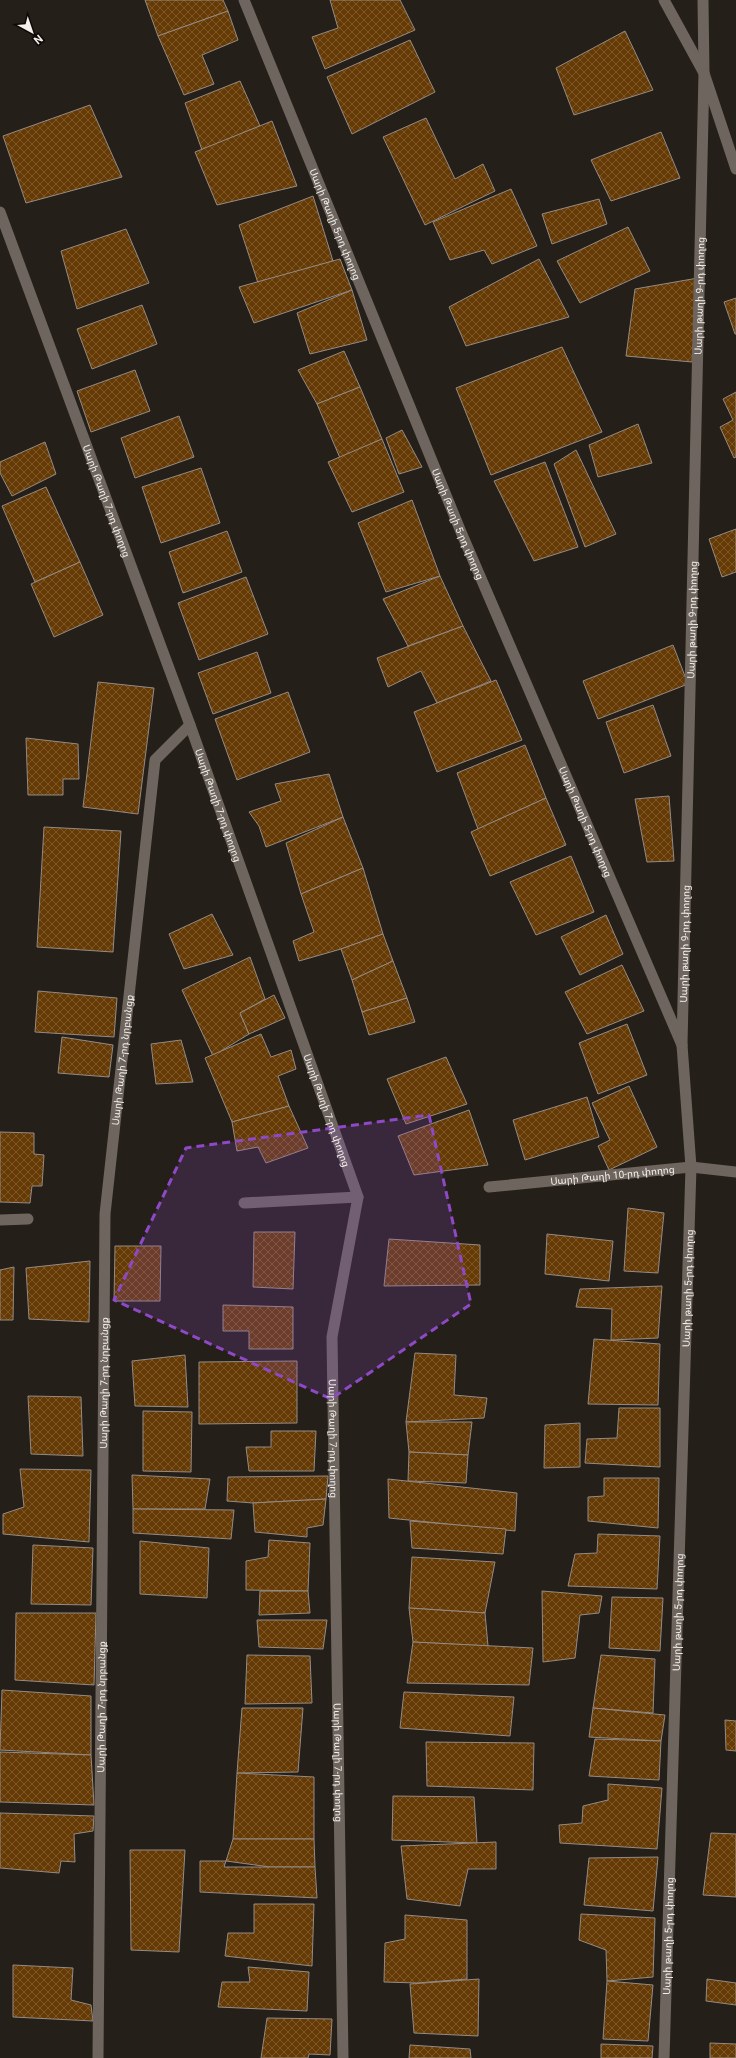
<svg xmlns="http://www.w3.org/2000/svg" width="736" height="2058" viewBox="0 0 736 2058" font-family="Roboto,'Noto Sans Armenian',sans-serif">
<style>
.building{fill:url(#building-cross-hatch);stroke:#948b84}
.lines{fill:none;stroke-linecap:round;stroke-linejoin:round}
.service{stroke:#6d655e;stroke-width:11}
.minor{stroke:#6d655e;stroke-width:11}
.tertiary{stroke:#6d655e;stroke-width:11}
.marked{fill:#8d49c6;fill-opacity:0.2;stroke:#8d49c6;stroke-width:3;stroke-dasharray:8 5;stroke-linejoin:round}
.labels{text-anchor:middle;stroke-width:4;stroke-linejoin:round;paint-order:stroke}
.street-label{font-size:10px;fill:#f5f0ec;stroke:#0c0907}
</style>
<defs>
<pattern id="building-cross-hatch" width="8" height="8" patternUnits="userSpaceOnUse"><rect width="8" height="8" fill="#663a05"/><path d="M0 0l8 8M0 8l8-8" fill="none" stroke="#7c572a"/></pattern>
</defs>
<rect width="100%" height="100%" fill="#251f19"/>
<g class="building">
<path d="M 145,0 L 223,0 L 228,11 L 158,36 Z"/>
<path d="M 330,0 L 400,0 L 415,30 L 325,69 L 312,37 L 338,28 Z"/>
<path d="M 228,11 L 238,40 L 202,55 L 214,84 L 184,95 L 158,36 Z"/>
<path d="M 625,31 L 653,90 L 574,115 L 556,68 Z"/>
<path d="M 410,40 L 435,92 L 352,134 L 327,77 Z"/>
<path d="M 240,81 L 260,126 L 202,150 L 185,103 Z"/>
<path d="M 90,105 L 122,177 L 26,203 L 3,136 Z"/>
<path d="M 426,118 L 455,179 L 483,164 L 495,191 L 425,225 L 383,137 Z"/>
<path d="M 272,121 L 297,186 L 217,205 L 195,152 Z"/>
<path d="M 661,132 L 680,178 L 611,201 L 591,160 Z"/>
<path d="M 511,189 L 537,246 L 492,264 L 484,250 L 450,260 L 433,222 Z"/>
<path d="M 313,196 L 333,261 L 258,283 L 239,225 Z"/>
<path d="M 599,199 L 607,224 L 552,244 L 542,214 Z"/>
<path d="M 628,227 L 650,271 L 580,303 L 557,261 Z"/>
<path d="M 126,229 L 149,283 L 77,309 L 61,251 Z"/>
<path d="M 340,259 L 352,290 L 254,323 L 239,287 Z"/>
<path d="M 539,259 L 569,317 L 466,346 L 449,307 Z"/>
<path d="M 698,278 L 692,362 L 626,356 L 635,289 Z"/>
<path d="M 352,290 L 367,340 L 310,354 L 297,313 Z"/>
<path d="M 736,298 L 736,334 L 735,334 L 724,302 Z"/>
<path d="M 142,305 L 157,344 L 92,369 L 77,329 Z"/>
<path d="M 562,347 L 602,432 L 491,475 L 456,388 Z"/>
<path d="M 344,351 L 360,387 L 317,404 L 298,370 Z"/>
<path d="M 135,370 L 150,411 L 91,432 L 77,391 Z"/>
<path d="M 360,387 L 382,439 L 340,458 L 317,404 Z"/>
<path d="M 736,392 L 736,457 L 734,458 L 720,427 L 733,420 L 723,399 Z"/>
<path d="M 179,416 L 194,457 L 135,478 L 121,438 Z"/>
<path d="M 638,424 L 652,463 L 598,477 L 589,445 Z"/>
<path d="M 402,430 L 422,467 L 399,474 L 386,438 Z"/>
<path d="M 382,439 L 404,492 L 352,512 L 328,462 Z"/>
<path d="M 45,442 L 56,474 L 12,496 L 0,473 L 0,462 Z"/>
<path d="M 576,450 L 616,534 L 585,547 L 554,464 Z"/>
<path d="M 545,462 L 578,547 L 534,561 L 494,481 Z"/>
<path d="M 201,468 L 220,523 L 161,543 L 142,487 Z"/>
<path d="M 46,487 L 80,562 L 35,582 L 2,506 Z"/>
<path d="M 412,500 L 440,576 L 386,592 L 358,523 Z"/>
<path d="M 736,529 L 736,572 L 722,577 L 709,539 Z"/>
<path d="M 227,531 L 242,572 L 183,593 L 169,552 Z"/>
<path d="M 80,562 L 103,615 L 54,637 L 31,584 Z"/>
<path d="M 440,576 L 463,626 L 408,646 L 383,599 Z"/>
<path d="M 246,577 L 268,634 L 199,660 L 178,603 Z"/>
<path d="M 463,626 L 491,681 L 437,703 L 421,671 L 388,687 L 377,658 Z"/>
<path d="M 673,645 L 688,684 L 598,719 L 583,681 Z"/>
<path d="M 257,652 L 271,693 L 213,714 L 198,673 Z"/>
<path d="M 496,680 L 522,740 L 437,772 L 414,712 Z"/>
<path d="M 98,682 L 154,688 L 138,814 L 83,807 Z"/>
<path d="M 288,692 L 310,752 L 237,780 L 215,719 Z"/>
<path d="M 653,705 L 671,756 L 624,773 L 606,722 Z"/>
<path d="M 26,738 L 78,744 L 79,779 L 63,779 L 63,795 L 28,795 Z"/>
<path d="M 525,745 L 546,798 L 478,829 L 457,773 Z"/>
<path d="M 329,774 L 343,817 L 266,847 L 259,826 L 249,812 L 281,801 L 275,784 Z"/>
<path d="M 669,796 L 674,861 L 647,862 L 635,799 Z"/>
<path d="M 546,798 L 566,845 L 490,876 L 471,832 Z"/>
<path d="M 343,817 L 363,868 L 301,894 L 286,843 Z"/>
<path d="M 44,827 L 121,831 L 113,952 L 37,947 Z"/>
<path d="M 571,856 L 594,912 L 536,935 L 510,882 Z"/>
<path d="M 363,868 L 383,934 L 341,949 L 299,961 L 293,941 L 314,932 L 301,894 Z"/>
<path d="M 212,914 L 233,955 L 184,969 L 169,934 Z"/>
<path d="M 606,915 L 623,954 L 580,975 L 561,937 Z"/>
<path d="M 383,934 L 393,961 L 352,980 L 341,949 Z"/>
<path d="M 250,957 L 265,999 L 240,1013 L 249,1034 L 213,1056 L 182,990 Z"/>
<path d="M 393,961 L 407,998 L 362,1012 L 352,980 Z"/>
<path d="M 622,965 L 644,1011 L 587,1034 L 565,992 Z"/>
<path d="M 38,991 L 117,998 L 114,1037 L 35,1032 Z"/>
<path d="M 274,995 L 285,1018 L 249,1034 L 240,1013 Z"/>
<path d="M 407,998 L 415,1022 L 369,1035 L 362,1012 Z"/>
<path d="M 627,1024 L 647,1075 L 598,1094 L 579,1043 Z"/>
<path d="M 261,1034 L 271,1057 L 291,1050 L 296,1069 L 278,1076 L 289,1106 L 232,1122 L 205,1058 Z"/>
<path d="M 62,1037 L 113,1045 L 109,1077 L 58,1073 Z"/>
<path d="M 181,1040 L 193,1082 L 156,1084 L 151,1044 Z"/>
<path d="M 446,1057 L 467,1104 L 406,1124 L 387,1079 Z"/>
<path d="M 629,1086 L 657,1147 L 609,1170 L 598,1146 L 610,1140 L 592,1103 Z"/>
<path d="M 587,1097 L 599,1137 L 525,1160 L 513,1120 Z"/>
<path d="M 289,1106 L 308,1148 L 266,1163 L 258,1147 L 237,1151 L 232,1122 Z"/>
<path d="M 469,1110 L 488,1165 L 414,1175 L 398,1136 Z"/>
<path d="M 0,1132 L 34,1133 L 34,1154 L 44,1155 L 42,1186 L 32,1186 L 30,1203 L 0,1202 Z"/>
<path d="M 628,1208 L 664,1213 L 658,1273 L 624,1271 Z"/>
<path d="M 254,1232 L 295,1232 L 293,1289 L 253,1287 Z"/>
<path d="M 547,1234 L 613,1241 L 609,1281 L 545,1274 Z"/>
<path d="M 389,1239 L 480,1245 L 480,1285 L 384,1286 Z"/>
<path d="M 115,1246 L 161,1246 L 160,1301 L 114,1301 Z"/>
<path d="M 90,1261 L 89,1322 L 29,1319 L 26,1268 Z"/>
<path d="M 14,1267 L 13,1320 L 0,1320 L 0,1270 Z"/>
<path d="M 662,1286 L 658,1338 L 611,1340 L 612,1309 L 576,1307 L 580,1289 Z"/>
<path d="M 223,1305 L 293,1307 L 293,1349 L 249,1349 L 249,1331 L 223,1331 Z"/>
<path d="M 594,1339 L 660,1344 L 658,1405 L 588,1404 Z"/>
<path d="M 415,1353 L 456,1355 L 454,1395 L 487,1398 L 484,1418 L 406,1422 Z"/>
<path d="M 185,1355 L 188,1407 L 135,1406 L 132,1361 Z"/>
<path d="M 297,1361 L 297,1423 L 199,1424 L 199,1362 Z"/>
<path d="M 28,1396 L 81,1397 L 83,1456 L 31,1454 Z"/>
<path d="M 619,1408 L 660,1408 L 660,1467 L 585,1463 L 587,1439 L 617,1438 Z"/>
<path d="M 143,1411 L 192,1412 L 191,1472 L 143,1471 Z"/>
<path d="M 406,1422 L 472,1422 L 468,1455 L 409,1452 Z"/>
<path d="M 580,1423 L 580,1467 L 544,1468 L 545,1425 Z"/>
<path d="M 271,1431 L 316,1431 L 314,1471 L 249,1471 L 246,1447 L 271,1447 Z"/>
<path d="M 409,1452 L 468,1455 L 466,1483 L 408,1481 Z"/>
<path d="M 20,1469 L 91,1470 L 89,1542 L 3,1534 L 3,1514 L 24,1507 Z"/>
<path d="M 132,1475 L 210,1479 L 205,1509 L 133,1509 Z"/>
<path d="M 328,1476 L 326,1499 L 253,1503 L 227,1501 L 228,1477 Z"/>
<path d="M 604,1478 L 659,1478 L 658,1528 L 588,1521 L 588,1497 L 604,1496 Z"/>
<path d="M 388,1479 L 517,1493 L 515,1531 L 389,1518 Z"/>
<path d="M 326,1499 L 323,1525 L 307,1528 L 307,1537 L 255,1532 L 253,1503 Z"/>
<path d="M 133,1509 L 234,1510 L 231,1539 L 133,1533 Z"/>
<path d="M 410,1521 L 506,1529 L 503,1554 L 412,1548 Z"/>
<path d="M 598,1534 L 660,1536 L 657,1589 L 568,1586 L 575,1554 L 597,1553 Z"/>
<path d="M 269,1540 L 310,1543 L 308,1591 L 246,1590 L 246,1561 L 268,1557 Z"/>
<path d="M 140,1541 L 209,1548 L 207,1598 L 140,1594 Z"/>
<path d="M 33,1545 L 93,1548 L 91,1605 L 31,1604 Z"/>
<path d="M 412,1557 L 495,1562 L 485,1613 L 409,1608 Z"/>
<path d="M 260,1591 L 308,1591 L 310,1613 L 259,1615 Z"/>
<path d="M 542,1591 L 602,1596 L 599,1613 L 580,1615 L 575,1658 L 543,1662 Z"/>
<path d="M 612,1597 L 663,1598 L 660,1651 L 609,1648 Z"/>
<path d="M 409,1608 L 485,1613 L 488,1646 L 413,1642 Z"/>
<path d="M 16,1613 L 96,1613 L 94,1685 L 15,1680 Z"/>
<path d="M 257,1620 L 327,1620 L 323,1649 L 259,1647 Z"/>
<path d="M 413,1642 L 533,1648 L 529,1685 L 407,1683 Z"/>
<path d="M 247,1655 L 310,1656 L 312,1703 L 245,1704 Z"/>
<path d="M 601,1655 L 655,1659 L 653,1713 L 593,1708 Z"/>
<path d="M 2,1690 L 91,1696 L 91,1755 L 0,1750 Z"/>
<path d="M 404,1692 L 514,1697 L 510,1736 L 400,1728 Z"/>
<path d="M 242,1708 L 303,1708 L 298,1772 L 237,1773 Z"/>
<path d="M 593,1708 L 665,1715 L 661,1741 L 589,1737 Z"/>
<path d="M 725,1720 L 736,1721 L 736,1751 L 726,1750 Z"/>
<path d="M 595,1739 L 661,1741 L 659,1780 L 589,1776 Z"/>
<path d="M 426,1742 L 534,1743 L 533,1790 L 427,1786 Z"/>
<path d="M 0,1752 L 91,1755 L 94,1805 L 0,1802 Z"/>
<path d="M 237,1773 L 314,1777 L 314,1839 L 233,1839 Z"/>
<path d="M 608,1784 L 662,1788 L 657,1849 L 560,1843 L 559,1825 L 582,1823 L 583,1806 L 608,1800 Z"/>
<path d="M 393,1796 L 474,1797 L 477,1843 L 392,1840 Z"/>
<path d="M 0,1813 L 94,1816 L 93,1831 L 74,1834 L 75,1862 L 61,1861 L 59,1873 L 0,1868 Z"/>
<path d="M 711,1833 L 736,1834 L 736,1897 L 703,1895 Z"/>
<path d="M 233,1839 L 314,1839 L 315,1867 L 270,1867 L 226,1861 Z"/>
<path d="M 496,1842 L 496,1869 L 468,1869 L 460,1906 L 407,1899 L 401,1846 Z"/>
<path d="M 130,1850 L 185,1850 L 179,1952 L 131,1950 Z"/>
<path d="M 658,1857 L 653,1911 L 584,1905 L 589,1858 Z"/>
<path d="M 200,1861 L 226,1861 L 224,1867 L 315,1867 L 317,1898 L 200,1892 Z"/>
<path d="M 254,1904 L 314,1904 L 312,1966 L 225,1956 L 228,1933 L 254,1933 Z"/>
<path d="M 581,1914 L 655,1918 L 653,1977 L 607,1981 L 606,1950 L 579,1940 Z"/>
<path d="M 405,1915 L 467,1920 L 467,1979 L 417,1983 L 384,1982 L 385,1943 L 405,1939 Z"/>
<path d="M 13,1965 L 73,1968 L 71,2000 L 91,2005 L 93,2021 L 13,2017 Z"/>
<path d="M 248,1967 L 309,1972 L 307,2011 L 218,2007 L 222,1982 L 250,1982 Z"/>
<path d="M 479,1979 L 478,2036 L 414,2033 L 410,1984 Z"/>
<path d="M 707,1979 L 736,1983 L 736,2005 L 706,2001 Z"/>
<path d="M 607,1981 L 653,1985 L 648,2041 L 603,2039 Z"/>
<path d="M 267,2018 L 332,2019 L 330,2055 L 309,2054 L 308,2058 L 261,2058 Z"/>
<path d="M 710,2043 L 736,2044 L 736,2058 L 710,2058 Z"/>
<path d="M 601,2044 L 653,2046 L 652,2058 L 601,2058 Z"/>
<path d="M 410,2045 L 470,2049 L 471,2058 L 409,2058 Z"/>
</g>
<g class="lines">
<path class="service" d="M 244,1203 L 358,1197"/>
<g class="minor">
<path id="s1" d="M 244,0 L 461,532 L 682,1045"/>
<path d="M 664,0 L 704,73 L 736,169"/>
<path id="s2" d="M 0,212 L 190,725 L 358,1197 L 332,1337 L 343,2058"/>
<path id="s3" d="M 489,1187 L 691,1167 L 736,1172"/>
<path d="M 0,1220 L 28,1219"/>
<path id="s4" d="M 98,2058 L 105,1214 L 155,760 L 190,725"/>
</g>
<path class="tertiary" id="s5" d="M 664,2058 L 691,1167 L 682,1045 L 704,73 L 703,0"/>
</g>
<path class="marked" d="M 429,1115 L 471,1304 L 331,1399 L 114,1300 L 186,1148 Z"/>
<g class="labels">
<g class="street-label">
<text dy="4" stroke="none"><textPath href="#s1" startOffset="242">Սարի Թաղի 5-րդ փողոց</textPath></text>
<text dy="4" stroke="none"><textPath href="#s5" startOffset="1763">Սարի թաղի 9-րդ փողոց</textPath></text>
<text dy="4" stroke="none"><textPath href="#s2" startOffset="308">Սարի Թաղի 7-րդ փողոց</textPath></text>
<text dy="4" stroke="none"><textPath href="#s1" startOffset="566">Սարի Թաղի 5-րդ փողոց</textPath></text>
<text dy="4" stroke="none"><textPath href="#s5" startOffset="1439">Սարի թաղի 9-րդ փողոց</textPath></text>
<text dy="4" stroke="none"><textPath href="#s2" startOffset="632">Սարի Թաղի 7-րդ փողոց</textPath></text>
<text dy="4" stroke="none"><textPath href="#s1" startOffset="890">Սարի Թաղի 5-րդ փողոց</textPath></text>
<text dy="4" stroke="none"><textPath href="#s5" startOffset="1115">Սարի թաղի 9-րդ փողոց</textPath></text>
<text dy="4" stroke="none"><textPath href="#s4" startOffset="999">Սարի Թաղի 7-րդ նրբանցք</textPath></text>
<text dy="4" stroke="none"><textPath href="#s2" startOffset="956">Սարի Թաղի 7-րդ փողոց</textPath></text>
<text dy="4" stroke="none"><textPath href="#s3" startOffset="124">Սարի Թաղի 10-րդ փողոց</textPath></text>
<text dy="4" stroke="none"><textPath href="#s5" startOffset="770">Սարի թաղի 5-րդ փողոց</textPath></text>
<text dy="4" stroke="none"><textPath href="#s4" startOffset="675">Սարի Թաղի 7-րդ նրբանցք</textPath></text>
<text dy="4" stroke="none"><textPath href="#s2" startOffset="1292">Սարի Թաղի 7-րդ փողոց</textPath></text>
<text dy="4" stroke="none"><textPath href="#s5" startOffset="446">Սարի թաղի 5-րդ փողոց</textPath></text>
<text dy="4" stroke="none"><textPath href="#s4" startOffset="351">Սարի Թաղի 7-րդ նրբանցք</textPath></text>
<text dy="4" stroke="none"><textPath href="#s2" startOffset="1616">Սարի Թաղի 7-րդ փողոց</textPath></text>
<text dy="4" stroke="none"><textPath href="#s5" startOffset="122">Սարի թաղի 5-րդ փողոց</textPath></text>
</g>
</g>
<g transform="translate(32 32) rotate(140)" stroke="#0c0907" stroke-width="3" paint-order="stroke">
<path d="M0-3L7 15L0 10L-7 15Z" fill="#f5f0ec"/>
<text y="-6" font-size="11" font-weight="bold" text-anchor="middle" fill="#f5f0ec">N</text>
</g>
</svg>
